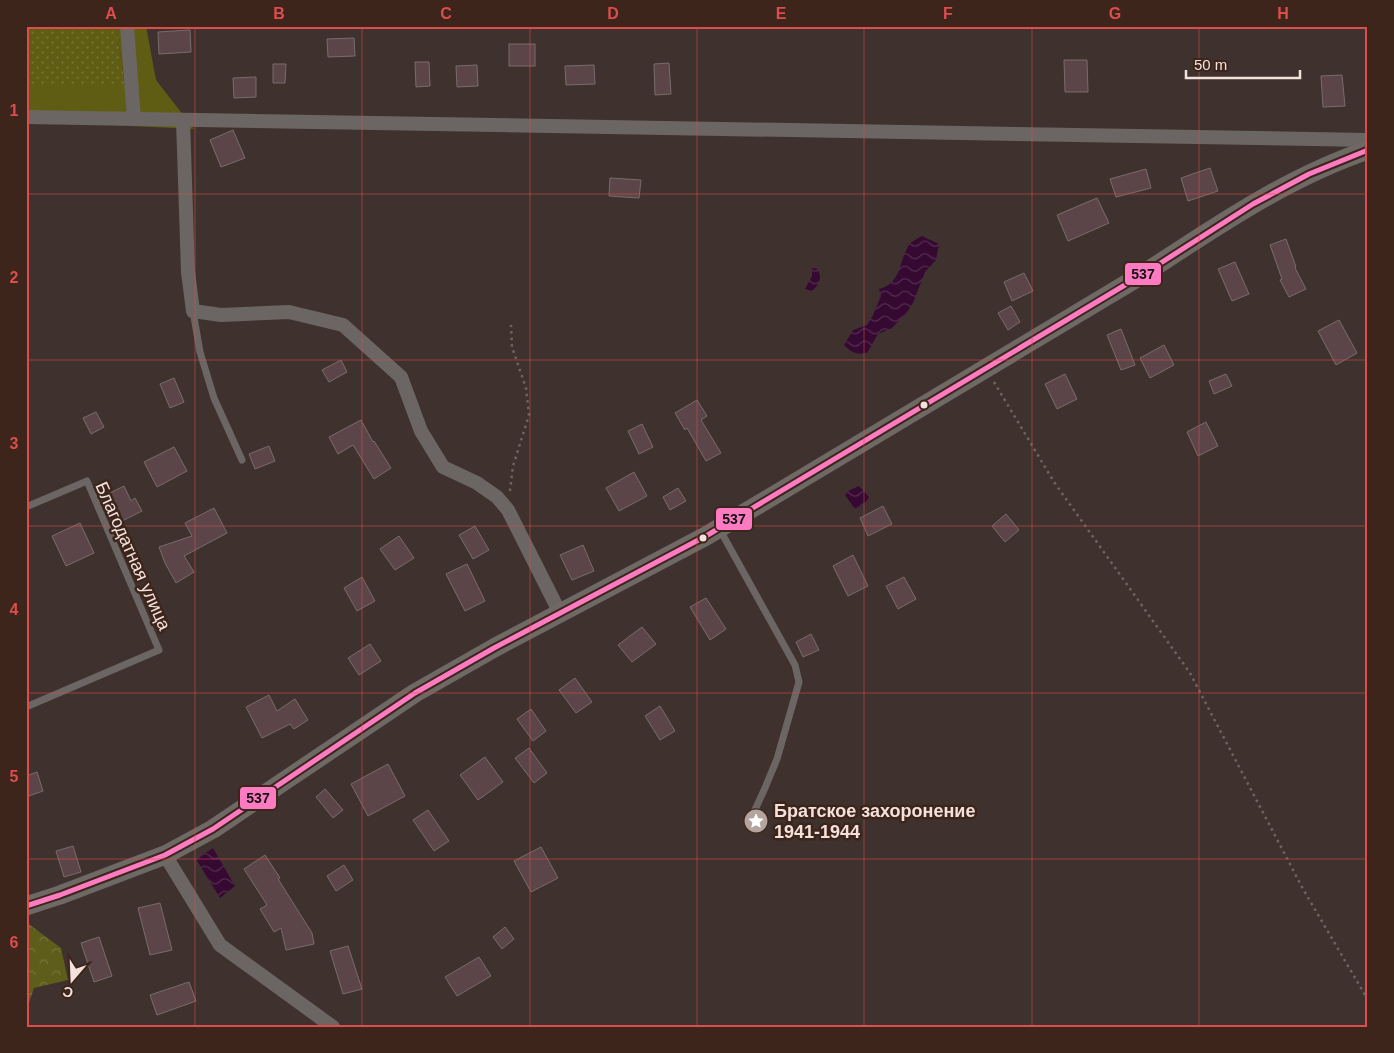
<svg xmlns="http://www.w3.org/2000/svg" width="1394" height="1053" viewBox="0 0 1394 1053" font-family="Arial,sans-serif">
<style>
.grass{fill:#5f5d14}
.forest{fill:url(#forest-crowns)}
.garden{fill:url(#garden-dots)}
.water{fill:url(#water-waves)}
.building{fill:#5c4548;stroke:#786c6b}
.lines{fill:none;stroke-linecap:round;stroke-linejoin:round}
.path{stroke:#6b6562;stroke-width:2.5;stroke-dasharray:2.5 4;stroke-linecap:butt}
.lane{stroke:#6b6663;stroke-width:7}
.street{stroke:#6b6663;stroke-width:14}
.secondary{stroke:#6e6965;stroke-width:19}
.bus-1-casing{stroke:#3d251c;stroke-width:9}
.bus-1{stroke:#fe7ac1;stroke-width:5}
.grid{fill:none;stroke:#dc4d4c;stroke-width:1;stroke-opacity:0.55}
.bus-dot{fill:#f3e2dc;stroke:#3d251c;stroke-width:2}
.labels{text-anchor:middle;stroke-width:5;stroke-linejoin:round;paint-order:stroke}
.street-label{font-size:18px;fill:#f3e2dc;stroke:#3d251c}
.poi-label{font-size:18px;font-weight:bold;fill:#f3e2dc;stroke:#3d251c;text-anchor:start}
.line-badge{stroke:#3d251c;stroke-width:2}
.pale-badge-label{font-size:14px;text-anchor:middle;font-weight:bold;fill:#111}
.neatline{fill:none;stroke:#dc4d4c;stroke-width:2}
.grid-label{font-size:16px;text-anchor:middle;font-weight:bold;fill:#dc4d4c}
</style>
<defs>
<pattern id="forest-crowns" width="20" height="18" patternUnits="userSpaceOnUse" patternTransform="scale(1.25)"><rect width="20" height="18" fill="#5f5d1a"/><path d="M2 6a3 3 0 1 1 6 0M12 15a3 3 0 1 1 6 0" fill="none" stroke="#76743b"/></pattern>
<pattern id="garden-dots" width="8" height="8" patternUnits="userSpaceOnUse" patternTransform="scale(1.25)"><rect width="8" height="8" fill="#5f5d14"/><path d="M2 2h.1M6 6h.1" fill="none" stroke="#767436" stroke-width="1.8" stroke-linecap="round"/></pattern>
<pattern id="water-waves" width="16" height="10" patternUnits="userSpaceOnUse" patternTransform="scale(1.25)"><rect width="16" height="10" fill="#360932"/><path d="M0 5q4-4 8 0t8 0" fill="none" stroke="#542d4f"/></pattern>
</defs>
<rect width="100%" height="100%" fill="#3f322e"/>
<path class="grass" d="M 116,26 L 146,26 L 156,80 L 194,129 L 26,121 L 26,84 L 125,84 Z"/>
<path class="forest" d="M 26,922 L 61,948 L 68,980 L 34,988 L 28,1006 L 26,1007 Z"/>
<path class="garden" d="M 26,26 L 116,26 L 125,84 L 26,84 Z"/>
<g class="water">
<path d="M 922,236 L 939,244 L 936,260 L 925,272 L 913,303 L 907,312 L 892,328 L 878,334 L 867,353 C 857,355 852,353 844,345 L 853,330 L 867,325 L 873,315 L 881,296 L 879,289 C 902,283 898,262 909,245 C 911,241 918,239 922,236 Z"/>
<path d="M 812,268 L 818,269 C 822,280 820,283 812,291 L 805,289 L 812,276 Z"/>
<path d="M 859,486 L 869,497 L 865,503 L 858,509 L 854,508 L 845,495 L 850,490 Z"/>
<path d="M 213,848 L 235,886 L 220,898 L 196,859 Z"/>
</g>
<g class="building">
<path d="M 190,30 L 191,52 L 159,54 L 158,32 Z"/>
<path d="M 354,38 L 355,56 L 328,57 L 327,39 Z"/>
<rect x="509" y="44" width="26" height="22"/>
<path d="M 1064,60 L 1087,60 L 1088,92 L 1065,92 Z"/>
<path d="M 415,62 L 429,62 L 430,86 L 416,87 Z"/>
<path d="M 669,63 L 671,94 L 655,95 L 654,64 Z"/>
<path d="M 273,64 L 286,64 L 285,83 L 273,83 Z"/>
<path d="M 477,65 L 478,86 L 457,87 L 456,66 Z"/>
<path d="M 594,65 L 595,84 L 566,85 L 565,66 Z"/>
<path d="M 1342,75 L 1345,106 L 1323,107 L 1321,76 Z"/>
<path d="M 256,77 L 256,97 L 234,98 L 233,78 Z"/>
<path d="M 233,130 L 245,158 L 221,167 L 210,140 Z"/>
<path d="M 1210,168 L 1218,191 L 1188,201 L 1181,178 Z"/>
<path d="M 1146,169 L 1151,188 L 1116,197 L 1110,179 Z"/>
<path d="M 610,178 L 641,180 L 639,198 L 609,196 Z"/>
<path d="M 1097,198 L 1109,223 L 1068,241 L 1057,215 Z"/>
<path d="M 1286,239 L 1296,267 L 1295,268 L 1306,289 L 1289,297 L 1280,280 L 1282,279 L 1270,245 Z"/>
<path d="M 1235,262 L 1249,294 L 1232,301 L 1218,269 Z"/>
<path d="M 1024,273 L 1033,291 L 1012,301 L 1004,282 Z"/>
<path d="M 1011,306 L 1020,322 L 1008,330 L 998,313 Z"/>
<path d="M 1339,320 L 1357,353 L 1336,365 L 1318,331 Z"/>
<path d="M 1121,329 L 1135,365 L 1121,370 L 1107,335 Z"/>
<path d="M 1164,345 L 1174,365 L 1150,378 L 1140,358 Z"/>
<path d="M 341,360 L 347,372 L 329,382 L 322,370 Z"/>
<path d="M 1065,374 L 1077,399 L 1057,409 L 1045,384 Z"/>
<path d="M 1226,374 L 1232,386 L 1214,394 L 1209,381 Z"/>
<path d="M 174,378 L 184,402 L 170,408 L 160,384 Z"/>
<path d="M 697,400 L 707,416 L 701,420 L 721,453 L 706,461 L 687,428 L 685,430 L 675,413 Z"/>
<path d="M 96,412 L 104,427 L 91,434 L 83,418 Z"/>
<path d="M 361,420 L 373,442 L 374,441 L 391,468 L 374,479 L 353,445 L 338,454 L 329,437 Z"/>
<path d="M 1206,422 L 1218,446 L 1198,456 L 1187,432 Z"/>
<path d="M 642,424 L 653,447 L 639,454 L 628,431 Z"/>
<path d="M 269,446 L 275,461 L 255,469 L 249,454 Z"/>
<path d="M 174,447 L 187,471 L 157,487 L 144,462 Z"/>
<path d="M 634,472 L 647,496 L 619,511 L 606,488 Z"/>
<path d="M 124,486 L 131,501 L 135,498 L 142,511 L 122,521 L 108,494 Z"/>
<path d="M 678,488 L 686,501 L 670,510 L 663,497 Z"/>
<path d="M 883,506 L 892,524 L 868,536 L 860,518 Z"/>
<path d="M 214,508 L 227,533 L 184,556 L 194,572 L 176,583 L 165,563 L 159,547 L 192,536 L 185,523 Z"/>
<path d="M 1006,514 L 1019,530 L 1005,542 L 992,526 Z"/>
<path d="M 80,523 L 94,553 L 66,566 L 52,536 Z"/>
<path d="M 475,526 L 489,550 L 473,559 L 459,535 Z"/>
<path d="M 399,536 L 414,558 L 395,570 L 380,549 Z"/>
<path d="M 583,545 L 594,571 L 572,580 L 560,555 Z"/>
<path d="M 853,555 L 868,586 L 848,596 L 833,566 Z"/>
<path d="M 467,564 L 485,601 L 465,611 L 446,574 Z"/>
<path d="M 362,577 L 375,601 L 357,611 L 344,588 Z"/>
<path d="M 904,577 L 916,599 L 898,609 L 886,586 Z"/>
<path d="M 706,598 L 726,629 L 710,640 L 690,607 Z"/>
<path d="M 642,627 L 656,644 L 632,662 L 618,645 Z"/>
<path d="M 811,634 L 819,650 L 803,657 L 796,642 Z"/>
<path d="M 370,644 L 381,661 L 359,675 L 348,658 Z"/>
<path d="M 575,678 L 592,702 L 576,713 L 559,690 Z"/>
<path d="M 269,695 L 277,711 L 295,699 L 308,720 L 294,729 L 290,724 L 262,738 L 246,707 Z"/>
<path d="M 660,706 L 675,731 L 660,740 L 645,716 Z"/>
<path d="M 531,709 L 546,731 L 533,741 L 517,719 Z"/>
<path d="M 529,748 L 547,773 L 534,783 L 515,758 Z"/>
<path d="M 485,757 L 503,782 L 478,800 L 460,775 Z"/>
<path d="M 388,764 L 405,796 L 368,816 L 351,784 Z"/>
<path d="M 37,772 L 43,791 L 26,797 L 26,776 Z"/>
<path d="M 325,789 L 343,810 L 333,818 L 316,797 Z"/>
<path d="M 428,810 L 449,841 L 434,851 L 413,820 Z"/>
<path d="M 73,846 L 81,872 L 64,877 L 56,851 Z"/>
<path d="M 541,847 L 558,878 L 531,892 L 514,861 Z"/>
<path d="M 265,855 L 280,878 L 278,879 L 312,933 L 314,944 L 286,950 L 281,928 L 274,932 L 260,909 L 267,905 L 244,869 Z"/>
<path d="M 344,865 L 353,880 L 336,891 L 327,876 Z"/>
<path d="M 160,903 L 172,950 L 150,955 L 138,908 Z"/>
<path d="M 505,927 L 514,939 L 502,949 L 493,937 Z"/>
<path d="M 99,937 L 112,976 L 94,982 L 81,943 Z"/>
<path d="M 348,946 L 362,989 L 343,994 L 330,951 Z"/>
<path d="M 479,957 L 491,976 L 457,996 L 445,977 Z"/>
<path d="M 189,982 L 196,1001 L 157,1015 L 150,995 Z"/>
</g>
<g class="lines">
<g class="path">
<path d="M 994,382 L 1054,482 L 1190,673 L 1303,889 L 1368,1000"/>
<path d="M 510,491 L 513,466 L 529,415 L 526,388 L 512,347 L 511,325"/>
</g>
<g class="lane">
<path d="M 193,311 L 200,352 L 214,398 L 242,460"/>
<path d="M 26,507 L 87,481 L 159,650 L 26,707"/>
<path d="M 720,530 L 795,665 L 799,682 L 777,759 L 765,788 L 754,812"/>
</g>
<g class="street">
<path d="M 127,26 L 134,119"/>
<path d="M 26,117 L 1368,140"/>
<path d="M 183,120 L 188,272 L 193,311 L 221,315 L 289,312 L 343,325 L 401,377 L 421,431 L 443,467 L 477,483 L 497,497 L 508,510 L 560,613"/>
<path d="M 165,855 L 220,945 L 333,1027"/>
</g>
<path class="secondary" d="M 26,906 L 60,895 L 165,855 L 213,829 L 415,693 L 494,648 L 706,536 L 1145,273 C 1215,227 1288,177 1368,150"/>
<defs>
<path id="bus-1" d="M 26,906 L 60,895 L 165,855 L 213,829 L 415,693 L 494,648 L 706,536 L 1145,273 L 1253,204 L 1309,174 L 1368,150"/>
</defs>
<use href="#bus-1" class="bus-1-casing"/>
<use href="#bus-1" class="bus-1"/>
</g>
<path class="grid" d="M 195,26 L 195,1027M 362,26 L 362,1027M 530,26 L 530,1027M 697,26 L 697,1027M 864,26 L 864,1027M 1032,26 L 1032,1027M 1199,26 L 1199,1027M 26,194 L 1368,194M 26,360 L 1368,360M 26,526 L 1368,526M 26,693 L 1368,693M 26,859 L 1368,859"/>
<defs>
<symbol id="sight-disc" viewBox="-11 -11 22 22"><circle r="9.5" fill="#b4a49f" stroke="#3d251c"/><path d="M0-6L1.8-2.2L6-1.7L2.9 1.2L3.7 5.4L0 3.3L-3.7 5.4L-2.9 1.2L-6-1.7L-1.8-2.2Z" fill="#fff"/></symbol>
</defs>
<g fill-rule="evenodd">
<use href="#sight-disc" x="742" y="807" width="28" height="28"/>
</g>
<g class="bus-dot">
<circle cx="924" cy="405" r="4.5"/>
<circle cx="703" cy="538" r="4.5"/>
</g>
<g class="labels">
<g class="street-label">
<text transform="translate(133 556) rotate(66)" y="6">Благодатная улица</text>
</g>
<g class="poi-label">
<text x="774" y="817">Братское захоронение<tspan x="774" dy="21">1941-1944</tspan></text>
</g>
</g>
<g class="line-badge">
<rect x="1124" y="262" width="38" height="24" rx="5" fill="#fe7ac1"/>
<rect x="715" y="507" width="38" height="24" rx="5" fill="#fe7ac1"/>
<rect x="239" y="786" width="38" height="24" rx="5" fill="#fe7ac1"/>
</g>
<g class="pale-badge-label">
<text x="1143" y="279">537</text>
<text x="734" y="524">537</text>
<text x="258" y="803">537</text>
</g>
<rect width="1394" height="1053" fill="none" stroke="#3d251c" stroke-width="55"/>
<g transform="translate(72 980) rotate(199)" stroke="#3d251c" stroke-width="4" paint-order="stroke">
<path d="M0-4L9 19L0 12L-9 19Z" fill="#f3e2dc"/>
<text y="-8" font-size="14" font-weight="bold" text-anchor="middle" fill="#f3e2dc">С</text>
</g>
<path d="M1186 70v8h114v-8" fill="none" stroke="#f3e2dc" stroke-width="2.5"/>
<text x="1194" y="70" font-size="15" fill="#f3e2dc" stroke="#3d251c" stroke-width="4" paint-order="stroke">50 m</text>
<rect x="28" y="28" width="1338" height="998" class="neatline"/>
<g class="grid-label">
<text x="111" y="19">A</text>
<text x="279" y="19">B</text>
<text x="446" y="19">C</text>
<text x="613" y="19">D</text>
<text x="781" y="19">E</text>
<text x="948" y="19">F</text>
<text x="1115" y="19">G</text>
<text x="1283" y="19">H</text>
<text x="14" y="116">1</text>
<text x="14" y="283">2</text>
<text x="14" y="449">3</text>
<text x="14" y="615">4</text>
<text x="14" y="782">5</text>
<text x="14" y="948">6</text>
</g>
</svg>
